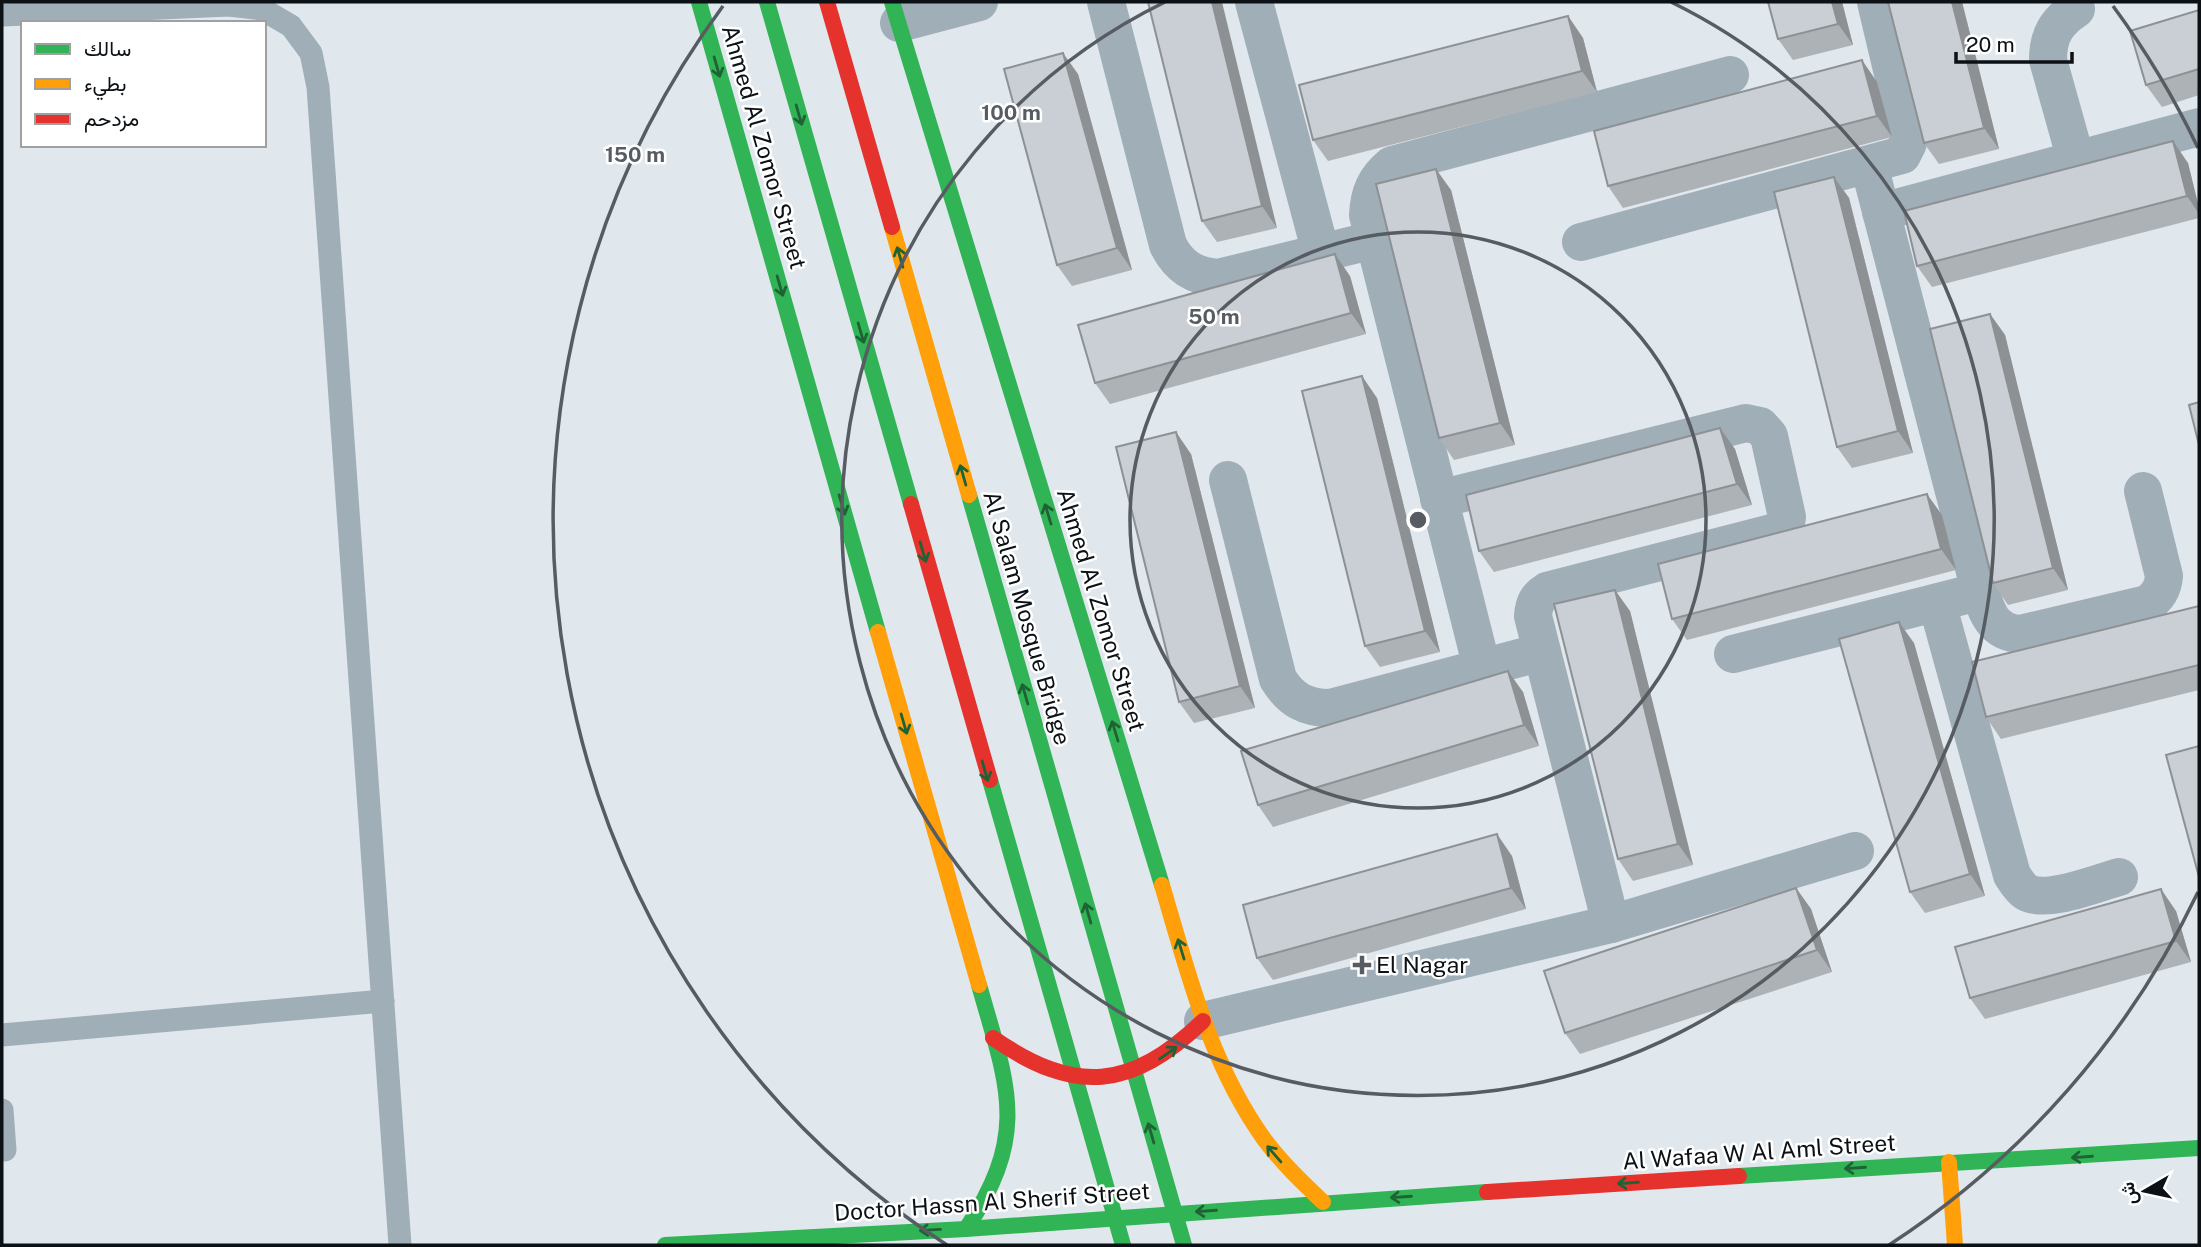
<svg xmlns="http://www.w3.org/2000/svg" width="2201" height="1247" viewBox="0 0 2201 1247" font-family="'Public Sans',Vazirmatn,sans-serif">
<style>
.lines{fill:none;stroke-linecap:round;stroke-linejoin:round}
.lane{stroke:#a0aeb8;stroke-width:23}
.street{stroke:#a0aeb8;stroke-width:38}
.fast{stroke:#30b455;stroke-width:16}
.slow{stroke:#ff9f0a;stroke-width:16}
.jam{stroke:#e5322d;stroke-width:16}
.wall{fill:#adb2b6}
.shaded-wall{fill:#8d9194}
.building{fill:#c9cfd4;stroke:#8d9194;stroke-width:2}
.oneway{stroke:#1e6235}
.ring{fill:none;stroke:#565c61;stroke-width:3.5}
.poi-dot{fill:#565c61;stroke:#fff;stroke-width:2.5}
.labels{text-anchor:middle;stroke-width:5;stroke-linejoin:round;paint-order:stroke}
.street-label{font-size:23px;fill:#0c1115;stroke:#fff}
.poi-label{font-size:23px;fill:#0c1115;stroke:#fff;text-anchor:start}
.centre{fill:#565c61;stroke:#fff;stroke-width:3.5}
.ring-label{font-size:21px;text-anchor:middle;font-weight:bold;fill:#565c61;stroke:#fff;stroke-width:5;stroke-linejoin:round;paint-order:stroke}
</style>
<rect width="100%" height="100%" fill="#e0e7ed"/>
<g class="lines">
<g class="lane">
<path d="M 2,15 L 229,5 L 262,9 L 291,26 L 311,53 L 318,87 L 400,1245"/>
<path d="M 2,1035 L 383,1001"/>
<path d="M 2,1110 L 5,1150"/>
</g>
<g class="street">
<path d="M 1106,2 L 1168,245 C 1179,267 1194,276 1218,278 L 1374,240"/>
<path d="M 1254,2 L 1321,253"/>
<path d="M 2076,9 C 2056,22 2048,36 2048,60 L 2076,160"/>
<path d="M 899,23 L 979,2"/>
<path d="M 1869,165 L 1980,591 C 1987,613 1993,632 2020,634 L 2147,604 C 2158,597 2163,589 2164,576 L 2143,491"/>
<path d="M 1881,212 L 2199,127"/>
<path d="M 1581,242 L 1902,155 L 1908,143 L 1908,137 L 1876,2"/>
<path d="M 1228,480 L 1278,679 C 1291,700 1306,708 1330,708 L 1542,652"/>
<path d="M 1439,499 L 1746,423 L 1760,426 L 1769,436 L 1787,517 L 1786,523 L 1776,532 L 1547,591 C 1537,597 1534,604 1533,616 L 1611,924"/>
<path d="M 1937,603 L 2012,875 C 2016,881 2020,888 2026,892 C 2047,904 2097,883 2119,877"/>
<path d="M 1733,654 L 1962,596"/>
<path d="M 1482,668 L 1368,215 C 1369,193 1375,179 1392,165 L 1730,75"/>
<path d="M 1203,1021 L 1611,924 L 1855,851"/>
</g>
<g class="fast">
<path d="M 699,2 L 878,632"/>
<path d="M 767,2 L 911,504"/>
<path d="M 892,2 L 1162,885"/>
<path d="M 969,495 L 1184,1245"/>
<path d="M 990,780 L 1123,1245"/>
<path d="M 1739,1176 L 2199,1148"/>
<path d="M 966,1229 C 1030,1133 1008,1087 979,985"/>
<path d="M 665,1245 L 966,1229 L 1487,1192"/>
</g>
<g class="slow">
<path d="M 892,227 L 969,495"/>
<path d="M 878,632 L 979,985"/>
<path d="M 1162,885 C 1188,973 1210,1064 1264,1139 C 1281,1162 1302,1182 1323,1202"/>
<path d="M 1949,1162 L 1955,1245"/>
</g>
<g class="jam">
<path d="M 827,2 L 892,227"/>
<path d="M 911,504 L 990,780"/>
<path d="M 993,1038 C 1075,1095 1131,1090 1203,1021"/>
<path d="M 1487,1192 L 1739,1176"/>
</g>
</g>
<g class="wall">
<path d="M 1148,2 L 1277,228 L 1217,242 L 1202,221 Z"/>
<path d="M 1842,2 L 1853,45 L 1793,60 L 1778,39 Z"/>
<path d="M 1888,2 L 1962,2 L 1999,149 L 1939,164 L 1924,143 Z"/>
<path d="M 2199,10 L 2199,95 L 2162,107 L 2146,85 Z"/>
<path d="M 1568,16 L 1583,38 L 1597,92 L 1328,161 L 1313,140 Z"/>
<path d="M 1078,74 L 1132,270 L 1072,286 L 1057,265 Z"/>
<path d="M 1877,82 L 1892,137 L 1623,208 L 1608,186 Z"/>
<path d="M 2188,163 L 2199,208 L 2199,218 L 1932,287 L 1917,266 Z"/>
<path d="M 1834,177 L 1849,198 L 1913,453 L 1852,468 L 1837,447 Z"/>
<path d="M 1451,190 L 1515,445 L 1454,460 L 1439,438 Z"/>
<path d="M 1350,276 L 1366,334 L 1110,404 L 1095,383 Z"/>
<path d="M 1990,314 L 2005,335 L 2068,590 L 2008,605 L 1993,583 Z"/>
<path d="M 1377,398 L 1440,652 L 1380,667 L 1365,646 Z"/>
<path d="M 1735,449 L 1752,505 L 1494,572 L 1479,551 Z"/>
<path d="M 1191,454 L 1255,708 L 1194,723 L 1179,702 Z"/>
<path d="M 1942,515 L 1956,570 L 1687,640 L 1672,619 Z"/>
<path d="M 2199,606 L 2199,690 L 2001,739 L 1986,717 Z"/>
<path d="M 1630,611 L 1693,865 L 1633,881 L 1618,859 Z"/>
<path d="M 1914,643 L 1985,896 L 1925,913 L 1910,892 Z"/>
<path d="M 1523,692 L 1539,746 L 1273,827 L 1258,805 Z"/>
<path d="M 1512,856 L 1526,909 L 1273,980 L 1257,958 Z"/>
<path d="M 1796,888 L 1811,909 L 1832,972 L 1580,1054 L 1565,1033 Z"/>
<path d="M 2176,911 L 2191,962 L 1985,1019 L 1970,998 Z"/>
</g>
<g class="shaded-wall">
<path d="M 1212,2 L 1222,2 L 1277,228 L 1262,206 Z"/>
<path d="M 1832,2 L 1842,2 L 1853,45 L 1838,24 Z"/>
<path d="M 1952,2 L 1962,2 L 1999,149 L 1984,128 Z"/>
<path d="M 1568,16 L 1583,38 L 1597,92 L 1582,71 Z"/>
<path d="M 1063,53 L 1078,74 L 1132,270 L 1117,248 Z"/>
<path d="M 1862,60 L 1877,82 L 1892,137 L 1877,116 Z"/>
<path d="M 2173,141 L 2188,163 L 2199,208 L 2199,214 L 2187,196 Z"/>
<path d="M 1436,169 L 1451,190 L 1515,445 L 1500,423 Z"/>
<path d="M 1834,177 L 1849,198 L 1913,453 L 1898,431 Z"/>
<path d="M 1335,254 L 1350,276 L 1366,334 L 1351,313 Z"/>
<path d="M 1990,314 L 2005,335 L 2068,590 L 2053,568 Z"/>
<path d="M 1362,376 L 1377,398 L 1440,652 L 1425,631 Z"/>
<path d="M 1720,428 L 1735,449 L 1752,505 L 1737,484 Z"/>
<path d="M 1176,432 L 1191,454 L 1255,708 L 1240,686 Z"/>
<path d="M 1927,494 L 1942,515 L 1956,570 L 1941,549 Z"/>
<path d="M 1615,590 L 1630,611 L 1693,865 L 1678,844 Z"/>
<path d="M 1899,622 L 1914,643 L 1985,896 L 1970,874 Z"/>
<path d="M 1508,671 L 1523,692 L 1539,746 L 1524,725 Z"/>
<path d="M 1497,834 L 1512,856 L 1526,909 L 1511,888 Z"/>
<path d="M 1796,888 L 1811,909 L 1832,972 L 1817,950 Z"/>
<path d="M 2161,889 L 2176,911 L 2191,962 L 2176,941 Z"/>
</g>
<g class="building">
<path d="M 1148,2 L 1212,2 L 1262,206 L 1202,221 Z"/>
<path d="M 1768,2 L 1832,2 L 1838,24 L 1778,39 Z"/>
<path d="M 1888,2 L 1952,2 L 1984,128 L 1924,143 Z"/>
<path d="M 2199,10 L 2199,69 L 2146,85 L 2130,31 Z"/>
<path d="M 1568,16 L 1582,71 L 1313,140 L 1299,85 Z"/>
<path d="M 1063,53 L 1117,248 L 1057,265 L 1004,69 Z"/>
<path d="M 1862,60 L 1877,116 L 1608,186 L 1594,131 Z"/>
<path d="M 2173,141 L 2187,196 L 1917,266 L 1904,211 Z"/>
<path d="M 1436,169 L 1500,423 L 1439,438 L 1376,184 Z"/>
<path d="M 1834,177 L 1898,431 L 1837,447 L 1774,192 Z"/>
<path d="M 1335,254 L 1351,313 L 1095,383 L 1078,325 Z"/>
<path d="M 1990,314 L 2053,568 L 1993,583 L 1930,329 Z"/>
<path d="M 1362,376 L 1425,631 L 1365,646 L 1302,391 Z"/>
<path d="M 2199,402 L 2199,445 L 2189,405 Z"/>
<path d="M 1720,428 L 1737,484 L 1479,551 L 1466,495 Z"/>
<path d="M 1176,432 L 1240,686 L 1179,702 L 1116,447 Z"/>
<path d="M 1927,494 L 1941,549 L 1672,619 L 1658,564 Z"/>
<path d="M 1615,590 L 1678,844 L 1618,859 L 1554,604 Z"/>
<path d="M 2199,606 L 2199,665 L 1986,717 L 1972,662 Z"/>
<path d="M 1899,622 L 1970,874 L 1910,892 L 1839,639 Z"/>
<path d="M 1508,671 L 1524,725 L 1258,805 L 1241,751 Z"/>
<path d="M 2199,746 L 2199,877 L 2166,755 Z"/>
<path d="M 1497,834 L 1511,888 L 1257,958 L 1243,905 Z"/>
<path d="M 1796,888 L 1817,950 L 1565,1033 L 1544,971 Z"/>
<path d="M 2161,889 L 2176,941 L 1970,998 L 1955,947 Z"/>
</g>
<defs><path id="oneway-shaft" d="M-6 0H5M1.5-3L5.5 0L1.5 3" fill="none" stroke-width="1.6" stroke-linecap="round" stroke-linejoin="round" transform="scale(1.75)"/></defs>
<g class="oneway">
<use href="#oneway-shaft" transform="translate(717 67) rotate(74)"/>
<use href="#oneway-shaft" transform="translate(799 115) rotate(74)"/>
<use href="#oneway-shaft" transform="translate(900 257) rotate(-106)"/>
<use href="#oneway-shaft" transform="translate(780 286) rotate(74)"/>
<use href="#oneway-shaft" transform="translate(861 333) rotate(74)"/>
<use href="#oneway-shaft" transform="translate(963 475) rotate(-106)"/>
<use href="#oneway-shaft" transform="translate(842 505) rotate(74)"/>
<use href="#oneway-shaft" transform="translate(1048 514) rotate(-107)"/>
<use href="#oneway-shaft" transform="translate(923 552) rotate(74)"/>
<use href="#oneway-shaft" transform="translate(1025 694) rotate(-106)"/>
<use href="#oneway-shaft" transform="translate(904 724) rotate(74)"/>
<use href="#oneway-shaft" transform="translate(1115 731) rotate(-107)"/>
<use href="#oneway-shaft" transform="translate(985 771) rotate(74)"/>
<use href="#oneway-shaft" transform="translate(1088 913) rotate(-106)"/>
<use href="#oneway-shaft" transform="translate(1181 949) rotate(-107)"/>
<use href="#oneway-shaft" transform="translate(1168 1053) rotate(-35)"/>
<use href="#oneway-shaft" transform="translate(1151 1133) rotate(-106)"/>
<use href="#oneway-shaft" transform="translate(1274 1154) rotate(-131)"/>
<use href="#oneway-shaft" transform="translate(2082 1157) rotate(176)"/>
<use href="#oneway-shaft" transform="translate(1855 1168) rotate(176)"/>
<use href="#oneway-shaft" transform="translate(1628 1183) rotate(176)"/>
<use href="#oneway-shaft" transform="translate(1401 1197) rotate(176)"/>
<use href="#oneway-shaft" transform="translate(1206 1211) rotate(176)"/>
<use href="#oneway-shaft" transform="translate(930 1230) rotate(177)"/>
</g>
<g class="ring">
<circle cx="1418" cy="520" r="288"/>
<path d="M1671 2A576 576 0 1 1 1165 2"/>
<path d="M2198 892A864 864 0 0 1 1889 1245M947 1245A864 864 0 0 1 723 6M2113 6A864 864 0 0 1 2198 148"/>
</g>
<path class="poi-dot" d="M1358.5 954.5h7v7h7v7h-7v7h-7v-7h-7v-7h7z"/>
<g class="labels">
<g class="street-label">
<text transform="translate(764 147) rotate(74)" y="8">Ahmed Al Zomor Street</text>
<text transform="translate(1101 610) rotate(73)" y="8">Ahmed Al Zomor Street</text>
<text transform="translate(1027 618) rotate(74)" y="8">Al Salam Mosque Bridge</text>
<text transform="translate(1759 1152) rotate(-4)" y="8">Al Wafaa W Al Aml Street</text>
<text transform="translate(992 1202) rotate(-4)" y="8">Doctor Hassn Al Sherif Street</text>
</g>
<g class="poi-label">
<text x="1376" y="973">El Nagar</text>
</g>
</g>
<circle cx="1418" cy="520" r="10" class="centre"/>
<g class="ring-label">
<text x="1011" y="120">100 m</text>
<text x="635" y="162">150 m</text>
<text x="1214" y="324">50 m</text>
</g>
<rect width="2201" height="1247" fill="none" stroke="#0c1115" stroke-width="7"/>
<rect x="21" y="21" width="245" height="126" fill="#ffffff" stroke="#9ea0a1" stroke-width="2"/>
<rect x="35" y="44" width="35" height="10" fill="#30b455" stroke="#9ea0a1" stroke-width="2"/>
<text x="84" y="56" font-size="21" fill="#0c1115">سالك</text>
<rect x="35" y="79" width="35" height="10" fill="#ff9f0a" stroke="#9ea0a1" stroke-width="2"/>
<text x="84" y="91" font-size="21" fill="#0c1115">بطيء</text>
<rect x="35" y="114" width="35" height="10" fill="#e5322d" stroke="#9ea0a1" stroke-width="2"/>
<text x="84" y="126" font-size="21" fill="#0c1115">مزدحم</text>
<g transform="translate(2145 1191) rotate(261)" stroke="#ffffff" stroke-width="5" paint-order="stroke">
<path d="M0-5L12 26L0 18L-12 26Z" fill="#0c1115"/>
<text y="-10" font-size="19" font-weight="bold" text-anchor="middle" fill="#0c1115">ش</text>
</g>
<path d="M1956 52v10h116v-10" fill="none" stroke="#0c1115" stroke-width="3.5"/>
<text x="1966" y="52" font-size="21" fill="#0c1115" stroke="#ffffff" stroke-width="5" paint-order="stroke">20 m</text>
</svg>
